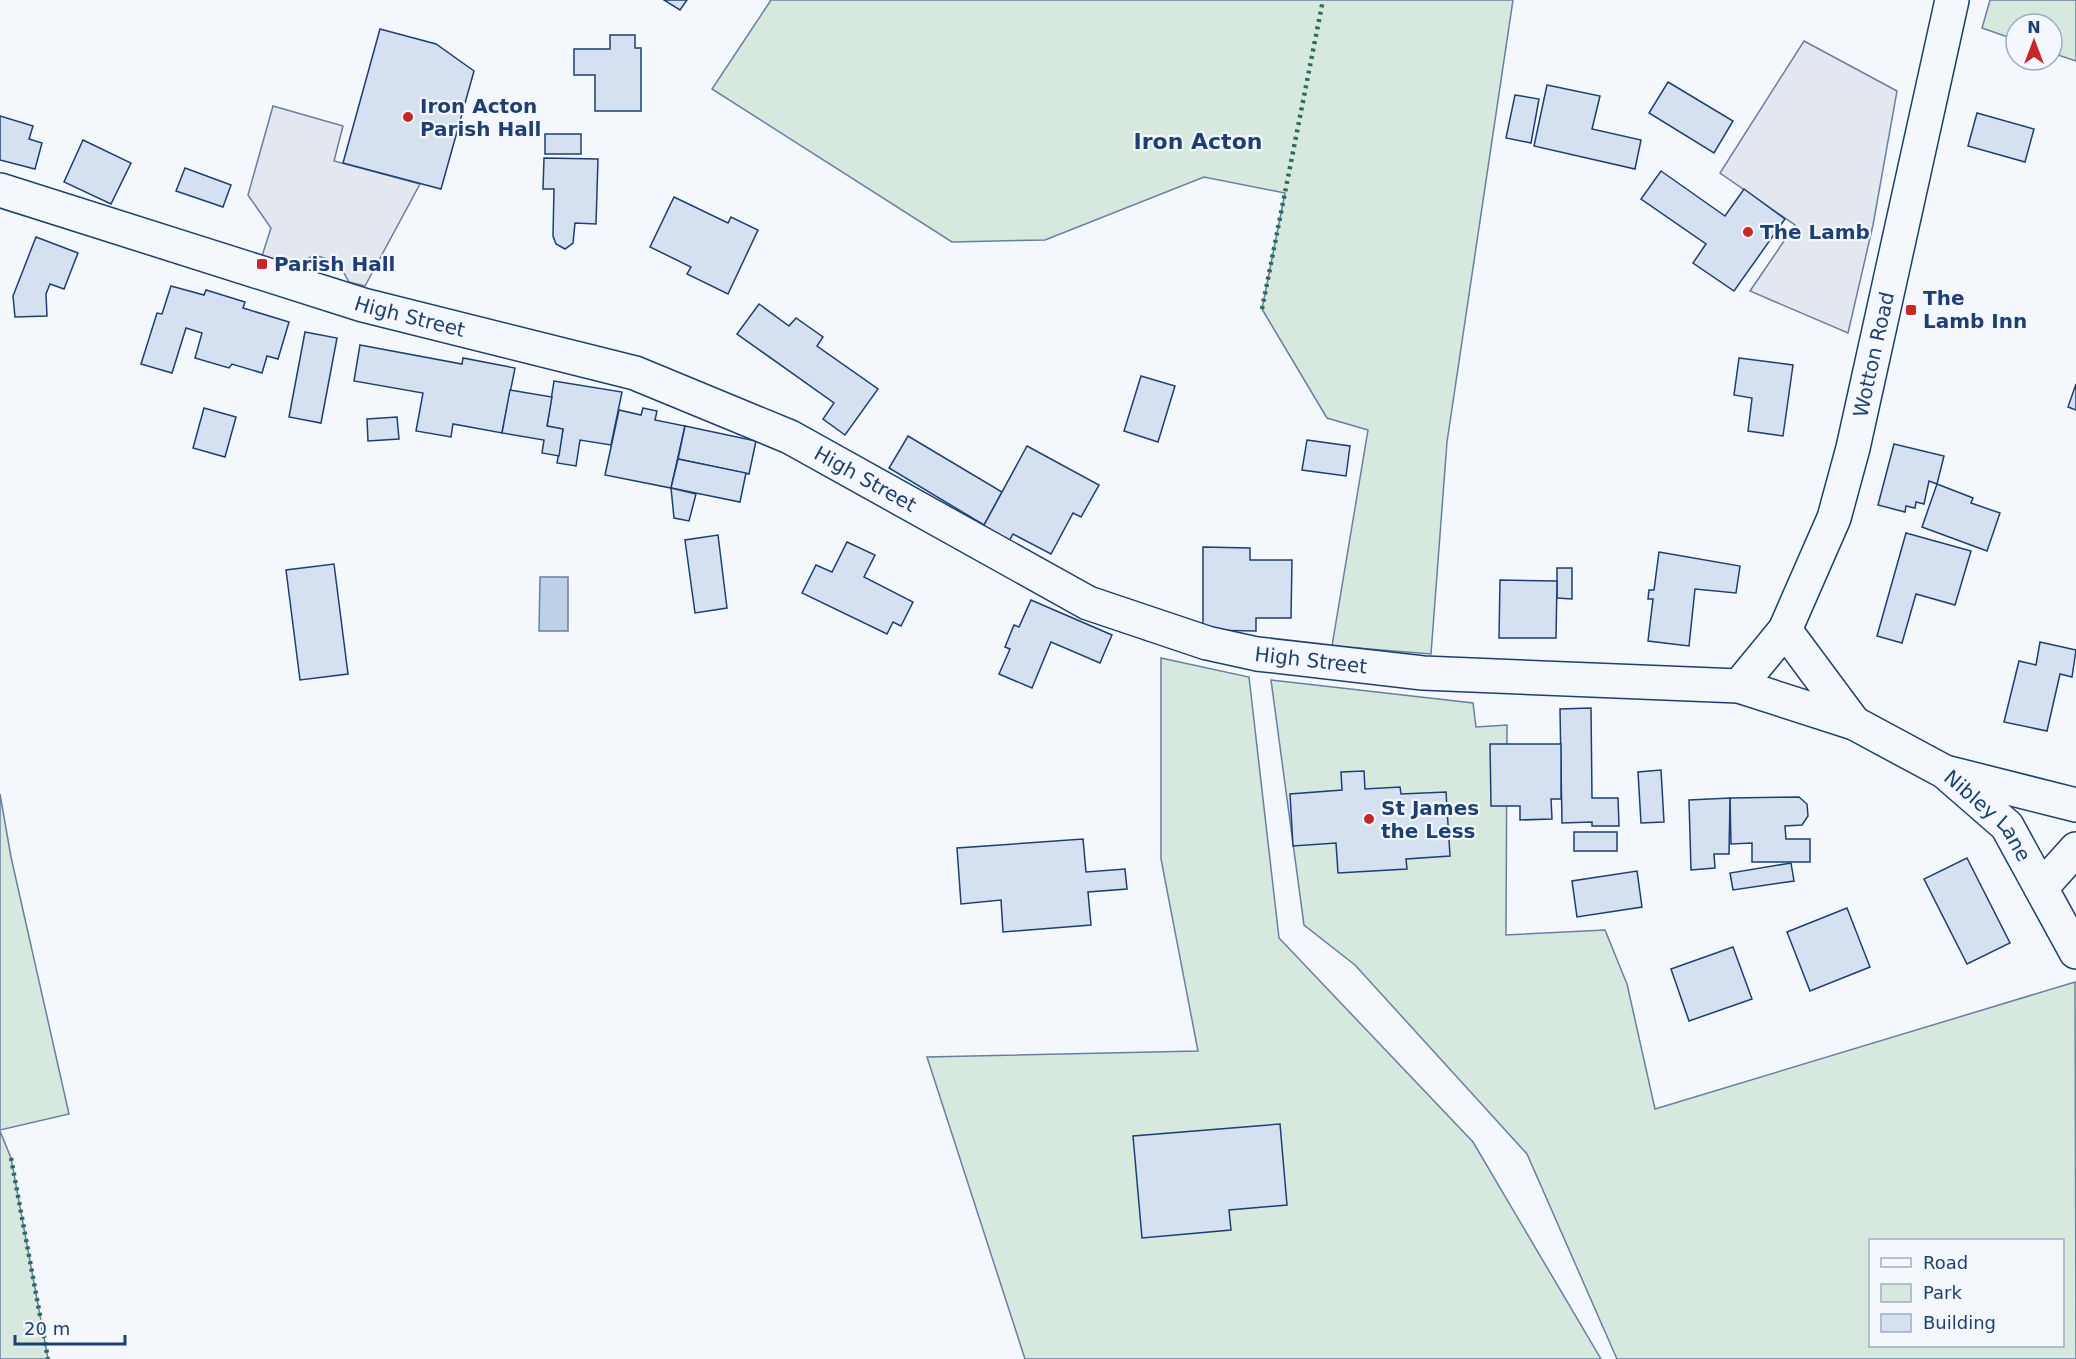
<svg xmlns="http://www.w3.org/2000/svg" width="2076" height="1359" viewBox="0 0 2076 1359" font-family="'DejaVu Sans',sans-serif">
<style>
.green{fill:#d7e8df;stroke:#687fa3;stroke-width:1.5;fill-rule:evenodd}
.parking{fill:#e3e8f0;stroke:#687fa3;stroke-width:1.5}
.water{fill:#bed0e5;stroke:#687fa3;stroke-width:1.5}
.building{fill:#d5e0f0;stroke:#1d3f73;stroke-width:1.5}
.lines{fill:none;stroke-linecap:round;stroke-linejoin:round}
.minor-casing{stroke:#1d3f73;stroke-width:36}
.minor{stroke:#f4f7fb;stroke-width:33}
.hedge{stroke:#2c6c60;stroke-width:4.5;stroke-dasharray:3 4.5;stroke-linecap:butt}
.poi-dot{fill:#c62828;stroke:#f4f7fb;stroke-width:2}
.labels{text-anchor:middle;stroke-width:4.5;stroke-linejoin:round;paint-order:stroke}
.poi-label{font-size:20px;font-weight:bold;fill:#1d3f73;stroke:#f4f7fb;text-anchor:start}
.street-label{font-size:20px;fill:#1d3f73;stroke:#f4f7fb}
.quarter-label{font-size:22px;font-weight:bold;fill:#1d3f73;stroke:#f4f7fb}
</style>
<rect width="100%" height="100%" fill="#f4f7fb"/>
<g class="green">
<path d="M 771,0 L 1513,0 L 1447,442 L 1431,654 L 1332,646 L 1368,430 L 1327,418 L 1262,309 L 1285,193 L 1204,177 L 1045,240 L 952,242 L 712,89 Z"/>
<path d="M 1990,0 L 2076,0 L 2076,61 L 2052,53 L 2052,24 L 2016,24 L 2016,40 L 1982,28 Z"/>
<path d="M 1161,658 L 1249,677 L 1279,938 L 1473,1142 L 1601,1359 L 1025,1359 L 927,1057 L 1198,1051 L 1161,859 Z"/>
<path d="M 1271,680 L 1473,703 L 1476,727 L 1507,725 L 1506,935 L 1605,930 L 1627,984 L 1655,1109 L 2075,982 L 2076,1359 L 1617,1359 L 1527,1154 L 1355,965 L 1304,925 ZM 1870,1240 L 2062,1240 L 2062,1346 L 1870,1346 Z"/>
<path d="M 0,794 L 11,857 L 69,1114 L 0,1130 Z"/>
<path d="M 0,1131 L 11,1158 L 48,1359 L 0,1359 Z"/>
</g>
<g class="parking">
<path d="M 1804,41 L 1897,91 L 1873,225 L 1848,333 L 1750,291 L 1795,225 L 1720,173 Z"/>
<path d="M 273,106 L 343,126 L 334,161 L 420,184 L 365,286 L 349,282 L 338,262 L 314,255 L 295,266 L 262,256 L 271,228 L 248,195 Z"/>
</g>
<path class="water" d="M 540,577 L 568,577 L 568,631 L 539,631 Z"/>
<g class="building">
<path d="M 664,0 L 687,0 L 680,10 Z"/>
<path d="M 380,29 L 436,44 L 474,71 L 441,189 L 343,163 Z"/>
<path d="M 610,35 L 635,35 L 635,48 L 641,48 L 641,111 L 595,111 L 595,75 L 574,75 L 574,49 L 610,49 Z"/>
<path d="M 1668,82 L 1733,121 L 1714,153 L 1649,113 Z"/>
<path d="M 1547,85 L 1600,96 L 1592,129 L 1641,140 L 1635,169 L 1534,146 Z"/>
<path d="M 1515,95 L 1539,99 L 1531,143 L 1506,138 Z"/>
<path d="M 1977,113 L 2034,129 L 2025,162 L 1968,146 Z"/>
<path d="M 0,116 L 33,126 L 29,139 L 42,143 L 35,169 L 0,160 Z"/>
<rect x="545" y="134" width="36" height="20"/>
<path d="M 83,140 L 131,163 L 111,204 L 64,182 Z"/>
<path d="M 544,158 L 598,159 L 596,224 L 575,223 L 573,243 L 565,249 L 556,244 L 553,236 L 554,189 L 543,189 Z"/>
<path d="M 185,168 L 231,185 L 223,207 L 176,191 Z"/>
<path d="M 1661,171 L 1725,216 L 1744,189 L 1785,219 L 1734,291 L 1693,263 L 1706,244 L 1641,199 Z"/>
<path d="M 674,197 L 728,223 L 731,217 L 758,230 L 728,294 L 687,274 L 691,267 L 650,247 Z"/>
<path d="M 36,237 L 78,253 L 64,289 L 50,284 L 46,294 L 47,316 L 15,317 L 13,296 Z"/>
<path d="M 171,286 L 204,295 L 206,290 L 245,302 L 243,308 L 289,322 L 278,359 L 267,356 L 262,373 L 232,364 L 229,368 L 195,358 L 202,333 L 186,328 L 172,373 L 141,364 L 157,313 L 162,314 Z"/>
<path d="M 759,304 L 789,326 L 796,318 L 823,337 L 817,346 L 878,389 L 845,435 L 823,419 L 834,403 L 737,334 Z"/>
<path d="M 305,332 L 337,338 L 321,423 L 289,417 Z"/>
<path d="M 360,345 L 462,364 L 463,358 L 515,368 L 502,433 L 453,424 L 451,437 L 416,431 L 423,393 L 354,381 Z"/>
<path d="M 1739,358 L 1793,365 L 1783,436 L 1748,431 L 1752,398 L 1734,395 Z"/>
<path d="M 1141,376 L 1175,386 L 1158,442 L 1124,431 Z"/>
<path d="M 554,381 L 622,392 L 611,445 L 580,440 L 576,466 L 557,463 L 563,429 L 547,426 Z"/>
<path d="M 2076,384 L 2076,410 L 2068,407 Z"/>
<path d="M 510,390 L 552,397 L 547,426 L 563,429 L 559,456 L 542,453 L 544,440 L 502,433 Z"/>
<path d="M 204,408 L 236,417 L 225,457 L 193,448 Z"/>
<path d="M 643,408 L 657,411 L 655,420 L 685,426 L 671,488 L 605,475 L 619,410 L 641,415 Z"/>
<path d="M 397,417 L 399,439 L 368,441 L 367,419 Z"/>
<path d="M 685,426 L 756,441 L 749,474 L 678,459 Z"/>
<path d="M 908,436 L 1002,492 L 984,525 L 889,468 Z"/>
<path d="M 1307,440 L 1350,446 L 1346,476 L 1302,470 Z"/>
<path d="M 1894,444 L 1944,456 L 1937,484 L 1929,481 L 1924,504 L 1916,502 L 1915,508 L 1906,506 L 1905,512 L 1878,505 Z"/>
<path d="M 1027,446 L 1099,485 L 1081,517 L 1073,513 L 1051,554 L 1013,534 L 1009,541 L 983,527 Z"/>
<path d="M 678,459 L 746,473 L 740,502 L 671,488 Z"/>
<path d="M 1937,484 L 1973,498 L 1971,503 L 2000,513 L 1987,551 L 1922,527 Z"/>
<path d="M 671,488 L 696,494 L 689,521 L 674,518 Z"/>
<path d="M 1906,533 L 1971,551 L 1955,605 L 1916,594 L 1902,643 L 1877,636 Z"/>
<path d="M 718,535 L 727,608 L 695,613 L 685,540 Z"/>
<path d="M 847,542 L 875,555 L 864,577 L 913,602 L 901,626 L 893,622 L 887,634 L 802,593 L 816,565 L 832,572 Z"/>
<path d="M 1203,547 L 1250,548 L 1250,560 L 1292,560 L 1291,618 L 1256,618 L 1256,631 L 1203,630 Z"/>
<path d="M 1659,552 L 1740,566 L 1736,593 L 1695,589 L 1689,646 L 1648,641 L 1653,599 L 1648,599 L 1649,590 L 1654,590 Z"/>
<path d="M 334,564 L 348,674 L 300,680 L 286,570 Z"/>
<path d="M 1557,568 L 1572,568 L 1572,599 L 1557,598 Z"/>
<path d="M 1500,580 L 1557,581 L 1556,638 L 1499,638 Z"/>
<path d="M 1031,600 L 1112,635 L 1100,663 L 1051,642 L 1032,688 L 999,674 L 1010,649 L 1005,647 L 1014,625 L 1019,627 Z"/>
<path d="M 2040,642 L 2076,650 L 2072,677 L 2060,674 L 2047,731 L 2004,722 L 2019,661 L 2036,665 Z"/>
<path d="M 1591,708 L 1592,798 L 1618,798 L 1619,826 L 1592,826 L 1592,822 L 1562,823 L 1560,709 Z"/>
<path d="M 1490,744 L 1561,744 L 1561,799 L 1551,799 L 1552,819 L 1520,820 L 1520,806 L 1491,806 Z"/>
<path d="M 1661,770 L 1664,822 L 1641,823 L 1638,772 Z"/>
<path d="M 1364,771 L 1365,789 L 1400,787 L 1401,794 L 1446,792 L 1450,856 L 1406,859 L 1407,869 L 1338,873 L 1336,843 L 1293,846 L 1290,794 L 1342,790 L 1341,772 Z"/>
<path d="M 1799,797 L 1807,804 L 1808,816 L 1802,825 L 1785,826 L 1786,839 L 1810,839 L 1810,862 L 1752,862 L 1752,843 L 1731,844 L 1730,798 Z"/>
<path d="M 1730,798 L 1729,854 L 1714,854 L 1715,868 L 1691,870 L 1689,800 Z"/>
<rect x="1574" y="832" width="43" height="19"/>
<path d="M 1083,839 L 1086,872 L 1125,869 L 1127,889 L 1088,892 L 1091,925 L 1003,932 L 1001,900 L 961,904 L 957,848 Z"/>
<path d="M 1967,858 L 2010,943 L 1967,964 L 1924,879 Z"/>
<path d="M 1791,863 L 1794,881 L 1733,890 L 1730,873 Z"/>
<path d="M 1637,871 L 1642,907 L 1577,917 L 1572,881 Z"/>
<path d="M 1847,908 L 1870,967 L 1810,991 L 1787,932 Z"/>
<path d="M 1733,947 L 1752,999 L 1689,1021 L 1671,969 Z"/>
<path d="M 1280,1124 L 1287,1205 L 1229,1210 L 1231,1230 L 1142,1238 L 1133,1136 Z"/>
</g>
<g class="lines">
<defs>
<g id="minor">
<path id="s1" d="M 0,190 L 363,305 L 635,373 L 790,437 L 1088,603 L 1207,643 L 1257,654 L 1423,673 L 1739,686 L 1854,723 L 1945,772 L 2007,826 L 2076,952"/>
<path d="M 1785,630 L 1854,723"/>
<path id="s2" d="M 1739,686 L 1785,630 L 1834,518 L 1853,448 L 1952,0"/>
<path d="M 1949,773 L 2076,805"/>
<path d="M 2041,888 L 2076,849"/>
</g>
</defs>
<use href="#minor" class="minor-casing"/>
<use href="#minor" class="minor"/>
<g class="hedge">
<path d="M 1262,309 L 1323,0"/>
<path d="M 11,1158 L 48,1359"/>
</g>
</g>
<g class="poi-dot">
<circle cx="408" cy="117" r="6"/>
<circle cx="1748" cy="232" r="6"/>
<rect x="256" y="258" width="12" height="12" rx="3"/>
<rect x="1905" y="304" width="12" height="12" rx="3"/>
<circle cx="1369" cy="819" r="6"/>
</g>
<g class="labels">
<g class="poi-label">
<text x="420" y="113">Iron Acton<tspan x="420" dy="23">Parish Hall</tspan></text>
<text x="1760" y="239">The Lamb</text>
<text x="274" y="271">Parish Hall</text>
<text x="1923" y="305">The<tspan x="1923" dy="23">Lamb Inn</tspan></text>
<text x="1381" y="815">St James<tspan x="1381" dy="23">the Less</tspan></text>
</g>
<g class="street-label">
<text dy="7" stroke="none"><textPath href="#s1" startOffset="429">High Street</textPath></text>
<text dy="7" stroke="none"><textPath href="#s2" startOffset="363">Wotton Road</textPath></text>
<text dy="7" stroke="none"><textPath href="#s1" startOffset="915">High Street</textPath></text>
<text dy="7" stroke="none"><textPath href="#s1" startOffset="1401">High Street</textPath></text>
<text dy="7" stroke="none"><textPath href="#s1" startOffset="2116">Nibley Lane</textPath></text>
</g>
<g class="quarter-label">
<text x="1198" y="149">Iron Acton</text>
</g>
</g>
<rect x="1869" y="1239" width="195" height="108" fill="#f4f7fb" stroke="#9eadc5" stroke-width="1.5"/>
<rect x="1881" y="1258" width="30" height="9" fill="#f4f7fb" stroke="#9eadc5" stroke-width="1.5"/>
<text x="1923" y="1269" font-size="18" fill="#1d3f73">Road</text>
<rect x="1881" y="1284" width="30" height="18" fill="#d7e8df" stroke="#9eadc5" stroke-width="1.5"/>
<text x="1923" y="1299" font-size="18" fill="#1d3f73">Park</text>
<rect x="1881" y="1314" width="30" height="18" fill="#d5e0f0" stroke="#9eadc5" stroke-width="1.5"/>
<text x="1923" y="1329" font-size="18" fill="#1d3f73">Building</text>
<g transform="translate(2034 42)"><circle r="28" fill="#f4f7fb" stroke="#9eadc5" stroke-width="1.5"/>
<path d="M0-4.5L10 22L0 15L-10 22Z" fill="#c62828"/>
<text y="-9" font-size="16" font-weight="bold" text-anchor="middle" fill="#1d3f73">N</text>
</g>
<path d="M15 1335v9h110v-9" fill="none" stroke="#1d3f73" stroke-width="3"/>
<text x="24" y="1335" font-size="18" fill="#1d3f73" stroke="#f4f7fb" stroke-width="4.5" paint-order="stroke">20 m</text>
</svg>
